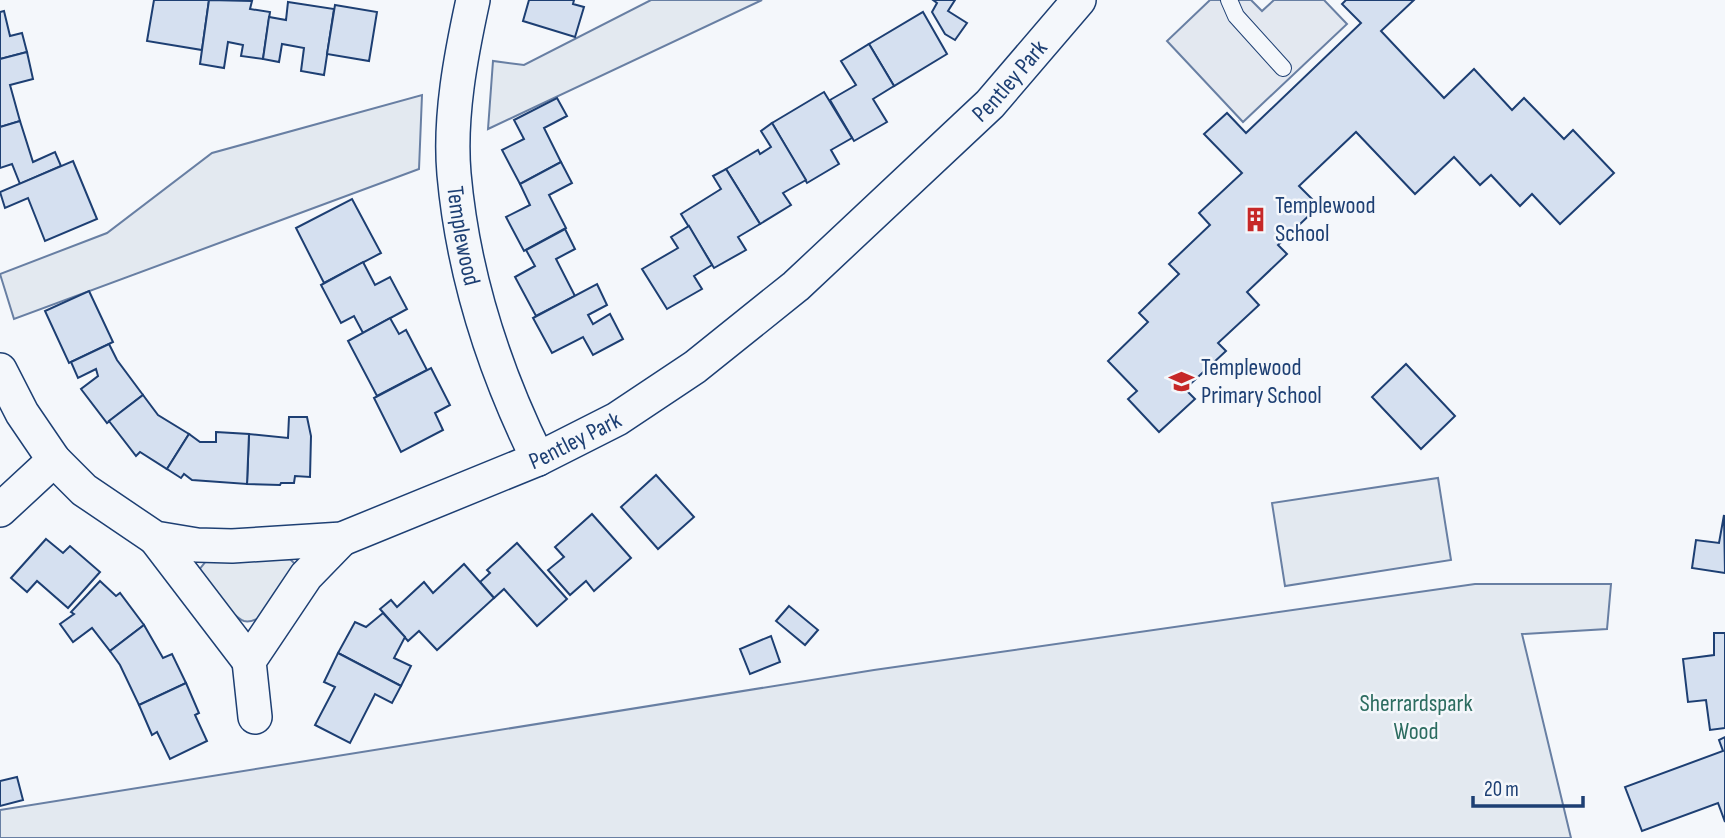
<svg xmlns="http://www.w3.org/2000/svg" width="1725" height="838" viewBox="0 0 1725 838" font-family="'Sofia Sans Condensed',sans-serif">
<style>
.green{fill:#e3e9f0;stroke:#687fa3;stroke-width:2}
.parking{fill:#e3e8f0;stroke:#687fa3;stroke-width:2}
.building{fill:#d5e0f0;stroke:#1d3f73;stroke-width:2}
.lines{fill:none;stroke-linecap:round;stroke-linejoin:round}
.service-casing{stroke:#1d3f73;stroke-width:18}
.minor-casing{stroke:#1d3f73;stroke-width:36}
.service{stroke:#f4f7fb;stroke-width:16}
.minor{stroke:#f4f7fb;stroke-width:33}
.labels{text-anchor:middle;stroke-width:5;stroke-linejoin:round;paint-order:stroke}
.street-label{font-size:24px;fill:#1d3f73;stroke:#f4f7fb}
.poi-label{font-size:24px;fill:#1d3f73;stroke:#f4f7fb;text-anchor:start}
.park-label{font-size:24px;fill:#2c6c60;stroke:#f4f7fb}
</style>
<rect width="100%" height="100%" fill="#f4f7fb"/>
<g class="green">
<path d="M 651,0 L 762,0 L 488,129 L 493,61 L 524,65 Z"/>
<path d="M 422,95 L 419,169 L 14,319 L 0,274 L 107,233 L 212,153 Z"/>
<path d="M 1438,478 L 1451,560 L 1285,586 L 1272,503 Z"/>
<path d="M 290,559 L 296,565 L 261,617 C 256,619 251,623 244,621 C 233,617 203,581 199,570 L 207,560 Z"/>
<path d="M 1475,584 L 1611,584 L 1607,629 L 1522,634 L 1571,838 L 0,838 L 0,810 L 874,670 Z"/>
</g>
<path class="parking" d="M 1210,0 L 1251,0 L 1262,11 L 1274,0 L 1324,0 L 1347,24 L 1243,122 L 1167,41 Z"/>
<g class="building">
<path d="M 154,0 L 209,0 L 202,50 L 147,41 Z"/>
<path d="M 209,0 L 252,1 L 250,9 L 270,12 L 263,59 L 241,56 L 243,45 L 228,42 L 224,68 L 200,64 Z"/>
<path d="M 529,0 L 574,0 L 573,4 L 584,7 L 575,37 L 523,21 Z"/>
<path d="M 933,0 L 955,0 L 948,11 L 967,23 L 955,40 L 945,34 L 932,12 L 937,3 Z"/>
<path d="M 1346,0 L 1414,0 L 1381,31 L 1444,98 L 1474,69 L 1512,110 L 1524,98 L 1564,139 L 1573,130 L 1614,173 L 1560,224 L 1532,194 L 1520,206 L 1491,175 L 1480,185 L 1454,157 L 1415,194 L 1356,132 L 1299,186 L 1319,206 L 1278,245 L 1287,254 L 1247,292 L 1259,305 L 1218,343 L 1226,351 L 1185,389 L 1195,399 L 1159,432 L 1128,399 L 1137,391 L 1108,361 L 1148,322 L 1139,313 L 1179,274 L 1169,264 L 1210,225 L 1199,213 L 1242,173 L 1204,134 L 1227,113 L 1246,133 L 1361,23 L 1342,4 Z"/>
<path d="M 288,2 L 334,9 L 324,75 L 301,71 L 304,48 L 282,44 L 279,62 L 263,59 L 269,17 L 286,20 Z"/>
<path d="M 335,5 L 377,12 L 369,61 L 327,54 Z"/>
<path d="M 4,11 L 10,36 L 22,33 L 27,52 L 0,59 L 0,12 Z"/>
<path d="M 923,12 L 947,54 L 894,86 L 869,44 Z"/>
<path d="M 869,44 L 894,86 L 873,99 L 887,122 L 854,141 L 830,100 L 856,85 L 841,61 Z"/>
<path d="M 27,52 L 33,79 L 10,85 L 20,121 L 0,127 L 0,59 Z"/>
<path d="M 824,92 L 852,138 L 831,150 L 839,164 L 807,183 L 772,123 Z"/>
<path d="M 557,98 L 567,116 L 544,128 L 561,162 L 520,184 L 502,150 L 524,139 L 514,120 Z"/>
<path d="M 20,121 L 33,162 L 55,152 L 61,166 L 20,184 L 12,164 L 0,168 L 0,127 Z"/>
<path d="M 772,123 L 806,180 L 783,193 L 791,205 L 760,224 L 726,169 L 758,150 L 760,154 L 771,147 L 761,131 Z"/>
<path d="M 73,161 L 97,219 L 45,241 L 28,198 L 5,208 L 0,192 Z"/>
<path d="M 561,162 L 572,183 L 549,195 L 566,228 L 524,251 L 506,217 L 530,205 L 520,184 Z"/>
<path d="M 726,169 L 760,224 L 738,237 L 746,250 L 714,268 L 681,214 L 721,189 L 713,176 Z"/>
<path d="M 352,199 L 381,253 L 324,283 L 296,228 Z"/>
<path d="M 689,226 L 712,265 L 694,276 L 702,289 L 667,309 L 642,269 L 678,248 L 671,237 Z"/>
<path d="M 565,229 L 575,249 L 556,259 L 575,296 L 536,316 L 515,277 L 535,266 L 526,250 Z"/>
<path d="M 363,262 L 375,285 L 390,277 L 407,309 L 363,333 L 354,316 L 341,323 L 321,285 Z"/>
<path d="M 597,284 L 607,305 L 588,315 L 593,324 L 610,314 L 623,339 L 593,355 L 583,337 L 552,353 L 533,318 Z"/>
<path d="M 89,291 L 113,342 L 69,363 L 45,311 Z"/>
<path d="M 390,318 L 399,334 L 406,330 L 427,370 L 377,396 L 348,341 Z"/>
<path d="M 109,344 L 117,360 L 143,395 L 107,423 L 81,389 L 98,376 L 96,369 L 78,378 L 71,362 Z"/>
<path d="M 1406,364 L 1455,416 L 1421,449 L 1372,397 Z"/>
<path d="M 431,368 L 450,405 L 435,413 L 443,430 L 401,452 L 374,398 Z"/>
<path d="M 143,395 L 158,415 L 189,434 L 167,469 L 140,452 L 136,456 L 109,421 Z"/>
<path d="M 289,417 L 307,417 L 311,436 L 310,477 L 295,476 L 294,483 L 281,483 L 280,485 L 247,484 L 249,434 L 288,438 Z"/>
<path d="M 216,432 L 249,434 L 247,484 L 192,480 L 184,474 L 181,478 L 167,469 L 189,434 L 200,442 L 216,442 Z"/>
<path d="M 656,475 L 694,517 L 658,549 L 621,507 Z"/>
<path d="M 592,514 L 631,558 L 594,591 L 586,581 L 570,595 L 548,570 L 564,557 L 555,547 Z"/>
<path d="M 1724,515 L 1725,573 L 1692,568 L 1696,540 L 1719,543 Z"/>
<path d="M 46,539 L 63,553 L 70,546 L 100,572 L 68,608 L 37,581 L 27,592 L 11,578 Z"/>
<path d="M 517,543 L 567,599 L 537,626 L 504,589 L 494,598 L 480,582 L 490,573 L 487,570 Z"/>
<path d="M 464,564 L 494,598 L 437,650 L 419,631 L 408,641 L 380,609 L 391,600 L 397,607 L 424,582 L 433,593 Z"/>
<path d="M 100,581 L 116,596 L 120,593 L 144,625 L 110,651 L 92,628 L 73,642 L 60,624 L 74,614 L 71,612 Z"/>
<path d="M 789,606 L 818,630 L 805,645 L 776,621 Z"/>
<path d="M 383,613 L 405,637 L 394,658 L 411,666 L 401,686 L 338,653 L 355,622 L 366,627 Z"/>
<path d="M 144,625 L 163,658 L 172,654 L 186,683 L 139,705 L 120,665 L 110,651 Z"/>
<path d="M 1714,633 L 1725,633 L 1725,728 L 1710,730 L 1706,700 L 1688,702 L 1683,659 L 1714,655 Z"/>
<path d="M 771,636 L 780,662 L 750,674 L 740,649 Z"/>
<path d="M 338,653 L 401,686 L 392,703 L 375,694 L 350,743 L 315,725 L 335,687 L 324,682 Z"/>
<path d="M 186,683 L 199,713 L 195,715 L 207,741 L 170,759 L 157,732 L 152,735 L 139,705 Z"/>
<path d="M 1725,737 L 1725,822 L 1718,803 L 1642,831 L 1625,787 L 1723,751 L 1719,740 Z"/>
<path d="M 17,777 L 23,800 L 0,806 L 0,781 Z"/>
</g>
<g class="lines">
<defs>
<path id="service" d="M 1229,0 L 1236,16 L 1283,68"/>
<g id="minor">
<path id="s1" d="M 473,0 C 461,55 449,117 454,174 C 463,274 494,370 538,459"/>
<path id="s2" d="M 0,370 L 22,413 L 54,460 L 84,490 L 155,538 L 197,545 L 232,546 L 342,539 L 538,459 L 617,419 L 695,367 L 796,286 L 990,104 L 1079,0"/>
<path d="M 0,510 L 54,460"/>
<path d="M 155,538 L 249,661"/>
<path d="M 255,717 L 249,661 L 306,576 L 342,539"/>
</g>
</defs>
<use href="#service" class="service-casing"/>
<use href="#minor" class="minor-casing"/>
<use href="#service" class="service"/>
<use href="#minor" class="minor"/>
</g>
<defs>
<symbol id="building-bare" viewBox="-9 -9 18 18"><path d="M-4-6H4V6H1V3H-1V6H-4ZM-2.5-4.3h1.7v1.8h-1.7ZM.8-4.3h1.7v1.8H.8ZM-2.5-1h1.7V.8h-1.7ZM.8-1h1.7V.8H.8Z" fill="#c62828" stroke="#f4f7fb" stroke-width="2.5" paint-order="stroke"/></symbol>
<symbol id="school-bare" viewBox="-9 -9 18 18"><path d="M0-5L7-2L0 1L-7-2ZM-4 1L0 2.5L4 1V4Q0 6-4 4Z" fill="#c62828" stroke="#f4f7fb" stroke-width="2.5" paint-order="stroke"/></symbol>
</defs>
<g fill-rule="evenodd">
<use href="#building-bare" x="1238" y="202" width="35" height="35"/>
<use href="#school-bare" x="1164" y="364" width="35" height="35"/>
</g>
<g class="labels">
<g class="street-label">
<text dy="8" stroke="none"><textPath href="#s2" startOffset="1241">Pentley Park</textPath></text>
<text dy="8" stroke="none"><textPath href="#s1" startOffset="238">Templewood</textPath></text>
<text dy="8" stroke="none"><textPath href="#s2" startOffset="674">Pentley Park</textPath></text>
</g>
<g class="poi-label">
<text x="1275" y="213">Templewood<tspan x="1275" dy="28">School</tspan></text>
<text x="1201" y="375">Templewood<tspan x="1201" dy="28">Primary School</tspan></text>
</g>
<g class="park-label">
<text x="1416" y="711">Sherrardspark<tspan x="1416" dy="28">Wood</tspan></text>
</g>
</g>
<path d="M1473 796v10h110v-10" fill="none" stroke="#1d3f73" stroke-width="3.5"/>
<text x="1484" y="796" font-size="21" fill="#1d3f73" stroke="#f4f7fb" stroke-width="5" paint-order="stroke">20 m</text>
</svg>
